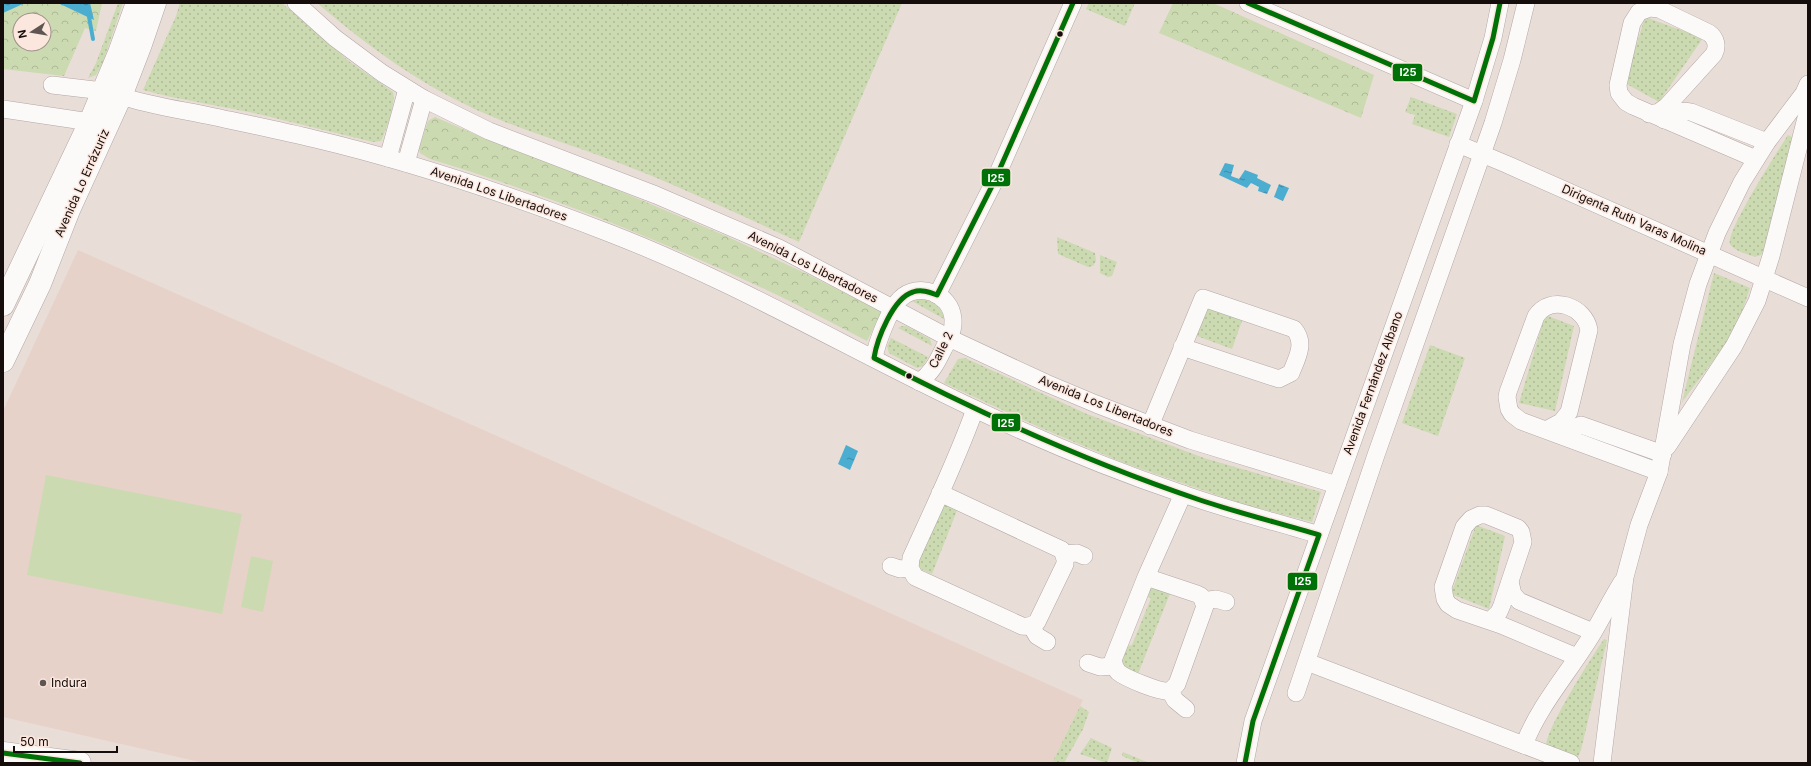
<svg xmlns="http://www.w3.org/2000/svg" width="1811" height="766" viewBox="0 0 1811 766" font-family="Inter,sans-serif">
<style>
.built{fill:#e7d2ca}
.grass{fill:url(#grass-dots)}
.park{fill:url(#park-crowns);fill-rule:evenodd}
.pitch{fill:#cbdab0}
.water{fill:url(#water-ripples)}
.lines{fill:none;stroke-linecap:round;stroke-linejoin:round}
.stream{stroke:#4badd0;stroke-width:4}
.minor-casing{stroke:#b1a8a5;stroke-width:18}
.major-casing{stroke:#b1a8a5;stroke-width:23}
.minor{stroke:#fcfaf9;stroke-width:17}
.major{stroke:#fcfaf9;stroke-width:22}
.bus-1-casing{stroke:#fce7df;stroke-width:8}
.bus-1{stroke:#007106;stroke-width:5}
.bus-dot{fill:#140d0b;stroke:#fce7df;stroke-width:1.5}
.poi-dot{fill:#5f5653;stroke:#fce7df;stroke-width:1.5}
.labels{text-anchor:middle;stroke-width:3;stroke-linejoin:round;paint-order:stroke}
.street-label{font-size:12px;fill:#140d0b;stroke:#fce7df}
.poi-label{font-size:12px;fill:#140d0b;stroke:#fce7df;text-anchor:start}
.line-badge{stroke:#fce7df;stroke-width:1.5}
.badge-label{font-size:11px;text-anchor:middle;font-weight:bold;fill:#fff}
</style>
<defs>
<pattern id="grass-dots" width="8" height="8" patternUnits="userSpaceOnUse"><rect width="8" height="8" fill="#cbdab0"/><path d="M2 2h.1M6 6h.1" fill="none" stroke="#adba96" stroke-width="1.8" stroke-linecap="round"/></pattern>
<pattern id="park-crowns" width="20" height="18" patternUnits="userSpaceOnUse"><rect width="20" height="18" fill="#cbdab0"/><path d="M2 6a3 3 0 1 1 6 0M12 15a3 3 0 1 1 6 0" fill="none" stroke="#adba96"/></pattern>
<pattern id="water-ripples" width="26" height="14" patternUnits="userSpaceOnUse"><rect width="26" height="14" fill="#4badd0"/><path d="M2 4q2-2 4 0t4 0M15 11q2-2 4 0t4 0" fill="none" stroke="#3d8ba7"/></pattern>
</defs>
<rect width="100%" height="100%" fill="#e9ddd8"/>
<path class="built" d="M 78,250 L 551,460 L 1083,700 L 1052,763 L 204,763 L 3,717 L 3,411 Z"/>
<g class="grass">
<path d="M 118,3 L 123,3 L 103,62 L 96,75 L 88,78 L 96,63 Z"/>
<path d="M 180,3 L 282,3 L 350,62 L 393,92 C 396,103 386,130 381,141 L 373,142 L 254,113 L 171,97 L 143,90 L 176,16 Z"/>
<path d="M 317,3 L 607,3 C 622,9 633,7 649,3 L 902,3 L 799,242 C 738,214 677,185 614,161 C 571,145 527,132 486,114 C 422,86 370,48 317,3 Z"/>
<path d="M 1089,3 L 1135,3 L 1125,26 L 1086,9 Z"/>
<path d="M 1645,17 L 1703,38 L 1659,102 L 1625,83 Z"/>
<path d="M 1411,97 L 1457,114 L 1449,137 L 1412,124 L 1415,115 L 1405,112 Z"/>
<path d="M 1788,135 L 1792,137 L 1765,246 L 1761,255 L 1755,257 C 1747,254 1734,251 1730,244 C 1725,233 1779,149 1788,135 Z"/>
<path d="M 1057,237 L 1095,253 L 1096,261 L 1093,266 L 1088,267 L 1058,254 Z"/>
<path d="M 1100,255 L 1117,262 L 1112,276 L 1108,277 L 1100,273 Z"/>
<path d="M 1714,273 L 1750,288 L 1735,332 L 1682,402 Z"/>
<path d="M 923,299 C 935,303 941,305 944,319 L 912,301 Z"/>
<path d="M 1208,305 L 1243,318 L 1232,349 L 1197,336 Z"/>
<path d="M 1545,315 L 1574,326 L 1555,411 L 1519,403 Z"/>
<path d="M 902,326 L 906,326 L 930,339 L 932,346 L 898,328 Z"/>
<path d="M 891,338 L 928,357 L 923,366 L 917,368 L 889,353 L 887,346 Z"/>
<path d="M 1430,345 L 1465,358 L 1438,436 L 1402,423 Z"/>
<path d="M 965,358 L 1087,414 L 1204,458 L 1321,492 L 1312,522 L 1243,504 L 1124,463 L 1041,428 L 944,383 L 958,359 Z"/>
<path d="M 940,501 L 958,508 L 932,574 L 914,566 Z"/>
<path d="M 1476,525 L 1505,536 L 1489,609 L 1451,594 Z"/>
<path d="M 1151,583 L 1171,591 L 1138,674 L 1117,666 L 1125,647 L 1132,645 L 1151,598 L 1146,596 Z"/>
<path d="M 1604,639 L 1607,640 L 1581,750 L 1577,759 L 1546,746 C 1545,730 1593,655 1604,639 Z"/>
<path d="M 1080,706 L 1089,712 L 1083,729 L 1064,763 L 1052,763 Z"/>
<path d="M 1091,738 L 1112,748 L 1107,763 L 1080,754 Z"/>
<path d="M 1123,752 L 1149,763 L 1139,763 L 1122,756 Z"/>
</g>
<g class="park">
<path d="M 3,3 L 102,3 L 96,31 L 85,28 L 64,76 L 3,69 ZM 20,20 L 44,20 L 44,44 L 20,44 Z"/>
<path d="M 589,3 L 649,3 L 629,8 L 616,6 L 607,3 Z"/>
<path d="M 1173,3 L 1213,3 L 1374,75 L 1361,118 L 1159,33 Z"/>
<path d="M 435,117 L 488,140 L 589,178 L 726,236 L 807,274 L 882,312 L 867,341 C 831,323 795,303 758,286 C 652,237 542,193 430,159 L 420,153 L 419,149 L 428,121 Z"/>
</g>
<g class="pitch">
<path d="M 46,475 L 242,514 L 222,614 L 27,575 Z"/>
<path d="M 251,556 L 273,561 L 263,612 L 241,607 Z"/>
</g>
<g class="water">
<path d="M 3,3 L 25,3 L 3,13 Z"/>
<path d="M 58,3 L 90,3 L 94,20 Z"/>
<path d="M 1225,163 L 1234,165 L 1231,176 L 1239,179 L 1245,170 L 1258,175 L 1257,178 L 1271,185 L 1267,194 L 1258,191 L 1259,187 L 1251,183 L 1247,188 L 1219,175 Z"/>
<path d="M 1279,184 L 1289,188 L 1283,201 L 1274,197 Z"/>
<path d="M 846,445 L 858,451 L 850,470 L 838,464 Z"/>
</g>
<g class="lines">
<path class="stream" d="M 89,17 L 93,39"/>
<defs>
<g id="minor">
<path d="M 296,3 L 335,38 L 382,73 L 424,99 L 489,131 L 656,195 L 779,248 L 949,338 L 1046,383 L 1096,404 L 1190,440 L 1337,485"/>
<path d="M 1248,3 L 1474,101"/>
<path d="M 52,85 L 103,91"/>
<path d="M 121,96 C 151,106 183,110 215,117 C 248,124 282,131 315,139 C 416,163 513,196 609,233 C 736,282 852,351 975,409 C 1042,441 1112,470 1183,494 C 1228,510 1273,521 1319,535"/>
<path d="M 3,109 L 90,122"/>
<path d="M 1649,114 L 1659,112 L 1667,106 L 1714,54 C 1718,46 1716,38 1709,33 L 1659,9 L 1650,8 L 1639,12 L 1632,23 L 1618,85 L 1619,93 L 1626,102 L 1633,106 L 1756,159"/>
<path d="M 1664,120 C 1672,112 1680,110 1691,112 L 1767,142"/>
<path d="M 1458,144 L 1506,164 L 1808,298"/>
<path d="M 388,158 L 407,89"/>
<path d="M 406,163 L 424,99"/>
<path d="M 937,295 L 994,182 L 1073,3"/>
<path d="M 874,358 C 877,342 889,310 900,299 C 918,281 951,293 953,319 C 954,330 949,339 944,348 C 937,362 932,373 919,382"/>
<path d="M 1150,426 C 1168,383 1185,341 1203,298 L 1294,329 C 1306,343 1297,358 1291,373 L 1279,379 L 1182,347"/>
<path d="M 1546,430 L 1561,422 L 1569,412 L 1589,330 C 1585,306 1551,294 1536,316 L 1508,392 L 1507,397 L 1509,409 L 1512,414 L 1521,421 L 1659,472"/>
<path d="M 1563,436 L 1569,429 L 1581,425 L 1663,454"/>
<path d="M 1667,447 L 1734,346 L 1757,301 L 1771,256 L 1808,110"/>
<path d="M 940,493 L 1062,550 L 1065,559 L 1065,564 L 1037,622 C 1032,626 1028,627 1022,626 L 915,577 L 910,568 L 911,558 C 933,509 957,460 975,409"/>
<path d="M 1064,554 L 1077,553 L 1084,556"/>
<path d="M 891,566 L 900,569 L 910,568"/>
<path d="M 1146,577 L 1197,594 L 1201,596 L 1205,606 L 1177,684 L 1170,691 C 1161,693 1125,678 1118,672 C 1115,668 1114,665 1113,660 L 1146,577 L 1183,494"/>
<path d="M 1510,582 L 1513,594 L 1519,601 L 1593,632"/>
<path d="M 1203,601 L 1216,599 L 1226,602"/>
<path d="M 1490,621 L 1499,612 L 1502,605 L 1523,542 L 1521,532 L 1518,528 L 1486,515 L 1480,515 L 1471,519 L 1464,527 L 1443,587 L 1445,599 L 1448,604 L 1457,610 L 1501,625 L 1577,657"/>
<path d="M 1031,626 L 1037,636 L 1047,642"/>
<path d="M 1307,662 L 1571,763"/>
<path d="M 1088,663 L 1100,667 L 1114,666"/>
<path d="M 1170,691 L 1175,700 L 1186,709"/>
<path d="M 1296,693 L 1376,455 L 1493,123 L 1512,60 L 1526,3"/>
<path d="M 1524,745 C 1539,705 1571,670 1593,633 C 1603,616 1612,598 1622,582"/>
<path d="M 1245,763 L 1253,721 L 1474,101 L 1493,38 L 1500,3"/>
<path d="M 1602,763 L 1625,577 L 1639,525 L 1659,472 L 1682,344 L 1698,284 L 1717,233 L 1742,182 L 1767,142 L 1804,93 L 1808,84"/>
</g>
<g id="major">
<path d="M 3,305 L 90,122 L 119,53 L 137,3"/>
<path d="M 3,361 L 40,284 L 69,210 L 121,96 L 141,44 L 155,3"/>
<path d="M 3,753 L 80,763"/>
</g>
</defs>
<use href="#minor" class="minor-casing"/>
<use href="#major" class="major-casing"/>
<use href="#minor" class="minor"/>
<use href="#major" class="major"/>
<defs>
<g id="bus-1">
<path d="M 1073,3 L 994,182 L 937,295 C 929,292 921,289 913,292 C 893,298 877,339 874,358 C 979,413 1087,462 1200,500 C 1239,513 1279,523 1319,535 L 1253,721 L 1245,763"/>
<path d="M 1248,3 L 1474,101 L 1493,38 L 1500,3"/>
<path d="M 3,753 L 80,763"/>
</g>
</defs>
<use href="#bus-1" class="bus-1-casing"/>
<use href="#bus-1" class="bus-1"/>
</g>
<g class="bus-dot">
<circle cx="1060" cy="34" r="3.5"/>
<circle cx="909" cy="376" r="3.5"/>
</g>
<circle class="poi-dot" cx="43" cy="683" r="4"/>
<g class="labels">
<g class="street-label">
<text transform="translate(82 183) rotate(-66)" y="4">Avenida Lo Errázuriz</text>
<text transform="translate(499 194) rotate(19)" y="4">Avenida Los Libertadores</text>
<text transform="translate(1634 220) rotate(24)" y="4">Dirigenta Ruth Varas Molina</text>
<text transform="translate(813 267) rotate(27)" y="4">Avenida Los Libertadores</text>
<text transform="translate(941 350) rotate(-64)" y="4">Calle 2</text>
<text transform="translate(1373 383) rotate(-70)" y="4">Avenida Fernández Albano</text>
<text transform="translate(1106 406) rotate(22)" y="4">Avenida Los Libertadores</text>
</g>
<g class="poi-label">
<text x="51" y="687">Indura</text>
</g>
</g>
<g class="line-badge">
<rect x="1392" y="63" width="31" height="19" rx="4" fill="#007106"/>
<rect x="981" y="168" width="30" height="19" rx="4" fill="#007106"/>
<rect x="991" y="413" width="30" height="19" rx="4" fill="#007106"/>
<rect x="1287" y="572" width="31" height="19" rx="4" fill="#007106"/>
</g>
<g class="badge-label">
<text x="1408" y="76">I25</text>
<text x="996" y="182">I25</text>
<text x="1006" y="427">I25</text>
<text x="1303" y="585">I25</text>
</g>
<rect width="1811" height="766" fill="none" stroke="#140d0b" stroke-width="8"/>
<g transform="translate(32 32) rotate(258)"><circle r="19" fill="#fce7df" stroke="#9f908a"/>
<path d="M0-3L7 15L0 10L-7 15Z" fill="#5f5653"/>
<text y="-6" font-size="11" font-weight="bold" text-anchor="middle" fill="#140d0b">N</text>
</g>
<path d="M14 746v6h103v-6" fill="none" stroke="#140d0b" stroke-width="2"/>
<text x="20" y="746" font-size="12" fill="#140d0b" stroke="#fce7df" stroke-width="3" paint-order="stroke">50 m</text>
</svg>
